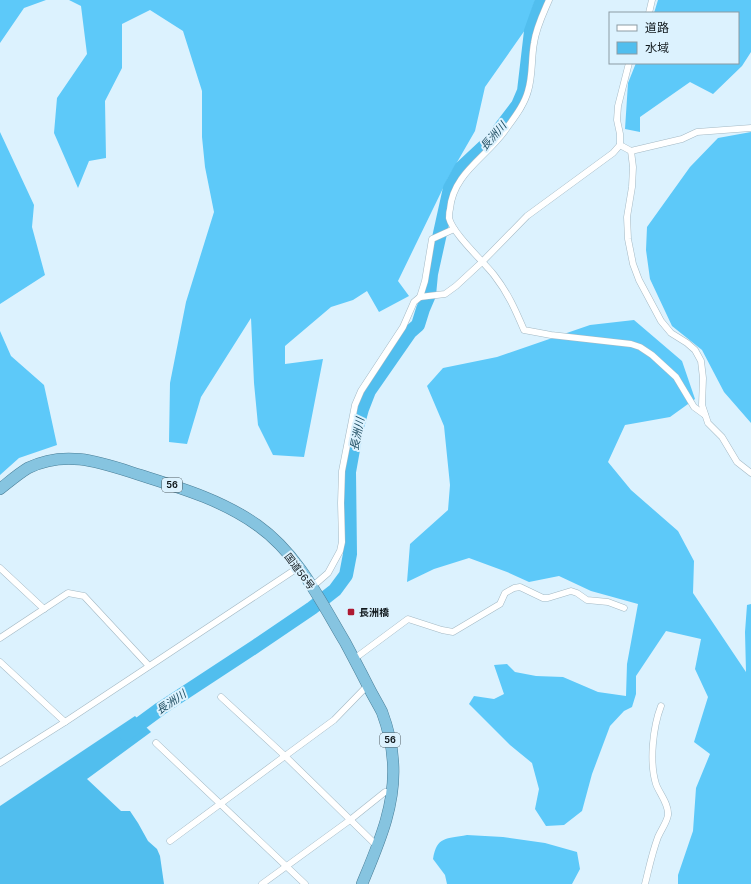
<svg xmlns="http://www.w3.org/2000/svg" width="751" height="884" viewBox="0 0 751 884" font-family="Inter,'Noto Sans JP',sans-serif">
<style>
.forest{fill:#5dc9f9}
.water{fill:#51beee}
.lines{fill:none;stroke-linecap:round;stroke-linejoin:round}
.river{stroke:#51beee;stroke-width:14}
.minor-casing{stroke:#a4b9c4;stroke-width:7}
.trunk-casing{stroke:#497e97;stroke-width:12}
.minor{stroke:#fff;stroke-width:6}
.trunk{stroke:#86c4e0;stroke-width:11}
.poi-dot{fill:#ae1a32;stroke:#dcf2fe;stroke-width:1.5}
.labels{text-anchor:middle;stroke-width:4;stroke-linejoin:round;paint-order:stroke}
.shield{fill:#dcf2fe;stroke:#4e5a60;stroke-width:1}
.shield-label{font-size:9px;font-weight:bold;fill:#11191d}
.street-label{font-size:10px;fill:#11191d;stroke:#dcf2fe}
.poi-label{font-size:10px;font-weight:bold;fill:#11191d;stroke:#dcf2fe;text-anchor:start}
.water-label{font-size:11px;font-style:italic;fill:#1e4c60;stroke:#dcf2fe}
</style>
<rect width="100%" height="100%" fill="#dcf2fe"/>
<g class="forest">
<path d="M 0,0 L 46,0 L 24,8 L 0,43 Z"/>
<path d="M 69,0 L 535,0 L 525,30 L 485,87 L 475,131 L 448,178 L 398,281 L 409,296 L 379,312 L 367,291 L 353,300 L 331,307 L 285,346 L 285,364 L 323,359 L 304,457 L 273,455 L 258,425 L 254,383 L 251,318 L 201,397 L 187,444 L 169,442 L 170,383 L 186,302 L 214,212 L 205,167 L 202,137 L 202,91 L 183,31 L 150,10 L 122,24 L 122,68 L 105,101 L 106,158 L 89,161 L 78,188 L 54,133 L 57,98 L 87,54 L 81,6 Z"/>
<path d="M 658,0 L 751,0 L 751,52 L 742,66 L 713,94 L 690,82 L 640,117 L 640,132 L 625,129 L 628,83 L 636,63 L 738,63 L 738,13 L 654,13 Z"/>
<path d="M 0,132 L 34,205 L 32,227 L 45,275 L 0,304 Z"/>
<path d="M 751,132 L 751,423 L 724,392 L 702,350 L 672,326 L 650,279 L 646,250 L 647,227 L 690,167 L 718,138 Z"/>
<path d="M 634,320 L 682,361 L 695,399 L 670,417 L 625,425 L 608,462 L 631,490 L 678,531 L 694,561 L 693,593 L 746,672 L 745,632 L 747,605 L 751,604 L 751,884 L 678,884 L 678,875 L 693,831 L 696,788 L 710,754 L 694,742 L 708,697 L 695,669 L 701,639 L 666,631 L 636,676 L 636,694 L 632,707 L 624,711 L 610,726 L 592,774 L 582,811 L 564,825 L 546,826 L 535,809 L 539,789 L 532,763 L 510,745 L 469,704 L 474,696 L 494,699 L 504,694 L 494,665 L 507,664 L 515,672 L 536,676 L 563,677 L 598,692 L 626,696 L 627,664 L 638,604 L 591,591 L 559,576 L 529,582 L 507,572 L 469,558 L 434,569 L 407,582 L 410,544 L 448,510 L 450,485 L 444,426 L 427,386 L 443,368 L 497,357 L 590,325 Z"/>
<path d="M 0,331 L 11,356 L 44,385 L 57,445 L 19,458 L 0,475 Z"/>
<path d="M 467,835 L 503,837 L 545,843 L 577,852 L 580,869 L 572,884 L 447,884 L 445,875 L 433,859 C 437,836 446,839 467,835 Z"/>
</g>
<path class="water" d="M 135,716 L 151,732 L 87,779 L 121,811 L 130,811 L 138,823 L 148,841 L 157,849 L 160,856 L 164,884 L 0,884 L 0,806 Z"/>
<g class="lines">
<path class="river" d="M 126,734 L 160,709 L 256,646 L 312,608 L 335,590 L 346,575 L 350,554 L 349,472 L 357,427 L 362,409 L 369,391 L 410,332 L 418,325 L 423,309 L 429,295 L 431,274 L 450,188 L 461,168 L 492,139 L 518,105 L 524,91 L 531,31 L 542,0"/>
<defs>
<g id="minor">
<path d="M 549,0 C 543,14 536,28 534,43 C 531,59 533,75 528,91 C 524,106 513,119 504,132 C 485,158 453,174 450,209 C 449,212 449,216 449,218 C 453,234 483,261 494,275 C 508,293 515,309 524,330 L 551,335 L 631,344 L 640,347 L 652,355 L 676,377 L 694,407 L 705,415"/>
<path d="M 649,13 L 652,0"/>
<path d="M 620,145 L 631,151 L 682,139 L 697,132 L 751,128"/>
<path d="M 631,151 L 633,167 L 632,187 L 627,217 L 628,239 L 633,264 L 639,280 L 661,321 L 671,333 L 687,343 L 695,350 L 701,361 L 703,378 L 702,405 L 708,423 L 722,437 L 737,462 L 751,473"/>
<path d="M 420,297 L 425,281 L 432,239 L 454,229"/>
<path d="M 0,568 L 44,609"/>
<path d="M 313,586 L 328,573 L 340,551 L 342,542 L 341,503 L 342,471 L 355,405 L 361,391 L 403,327 L 414,302 L 420,297 L 445,294 L 456,286 L 482,262 L 527,216 L 613,153 L 620,145 L 620,134 L 617,120 L 618,106 L 629,63"/>
<path d="M 0,638 L 68,593 L 84,596 L 149,666"/>
<path d="M 354,659 L 408,619 L 442,630 L 453,632 L 500,604 L 505,593 L 514,588 L 520,587 L 543,598 L 548,598 L 571,591 L 577,593 L 587,600 L 608,602 L 624,608"/>
<path d="M 0,662 L 65,722"/>
<path d="M 368,685 L 334,720 L 285,756 L 374,843 L 379,843"/>
<path d="M 156,743 L 305,884"/>
<path d="M 0,763 L 65,722 L 299,567"/>
<path d="M 170,841 L 285,756 L 221,697"/>
<path d="M 262,884 L 350,820 L 385,792 L 393,792"/>
<path d="M 645,884 C 649,868 652,853 658,837 C 661,830 667,822 668,815 C 669,804 659,793 656,784 C 649,762 653,727 661,706"/>
</g>
<path id="trunk" d="M 0,489 C 9,482 18,474 28,468 C 67,449 102,463 140,475 C 181,488 222,500 257,525 C 298,554 320,600 345,642 C 353,657 361,672 369,688 C 373,696 378,704 382,712 C 388,728 392,745 393,762 C 396,806 378,845 362,884"/>
</defs>
<use href="#minor" class="minor-casing"/>
<use href="#trunk" class="trunk-casing"/>
<use href="#minor" class="minor"/>
<use href="#trunk" class="trunk"/>
</g>
<rect class="poi-dot" x="347" y="608" width="8" height="8" rx="2"/>
<g class="labels">
<g class="shield">
<rect x="162" y="478" width="20" height="14" rx="3"/>
<rect x="380" y="733" width="20" height="14" rx="3"/>
</g>
<g class="shield-label">
<text x="172" y="488">56</text>
<text x="390" y="743">56</text>
</g>
<g class="street-label">
<text transform="translate(300 571) rotate(53)" y="4">国道56号</text>
</g>
<g class="poi-label">
<text x="359" y="616">長洲橋</text>
</g>
<g class="water-label">
<text transform="translate(493 136) rotate(-49)" y="4">長洲川</text>
<text transform="translate(357 434) rotate(-79)" y="4">長洲川</text>
<text transform="translate(171 702) rotate(-34)" y="4">長洲川</text>
</g>
</g>
<rect x="609" y="12" width="130" height="52" fill="#dcf2fe" stroke="#8b9ba4"/>
<rect x="617" y="25" width="20" height="6" fill="#ffffff" stroke="#8b9ba4"/>
<text x="645" y="32" font-size="12" fill="#11191d">道路</text>
<rect x="617" y="42" width="20" height="12" fill="#51beee" stroke="#8b9ba4"/>
<text x="645" y="52" font-size="12" fill="#11191d">水域</text>
</svg>
